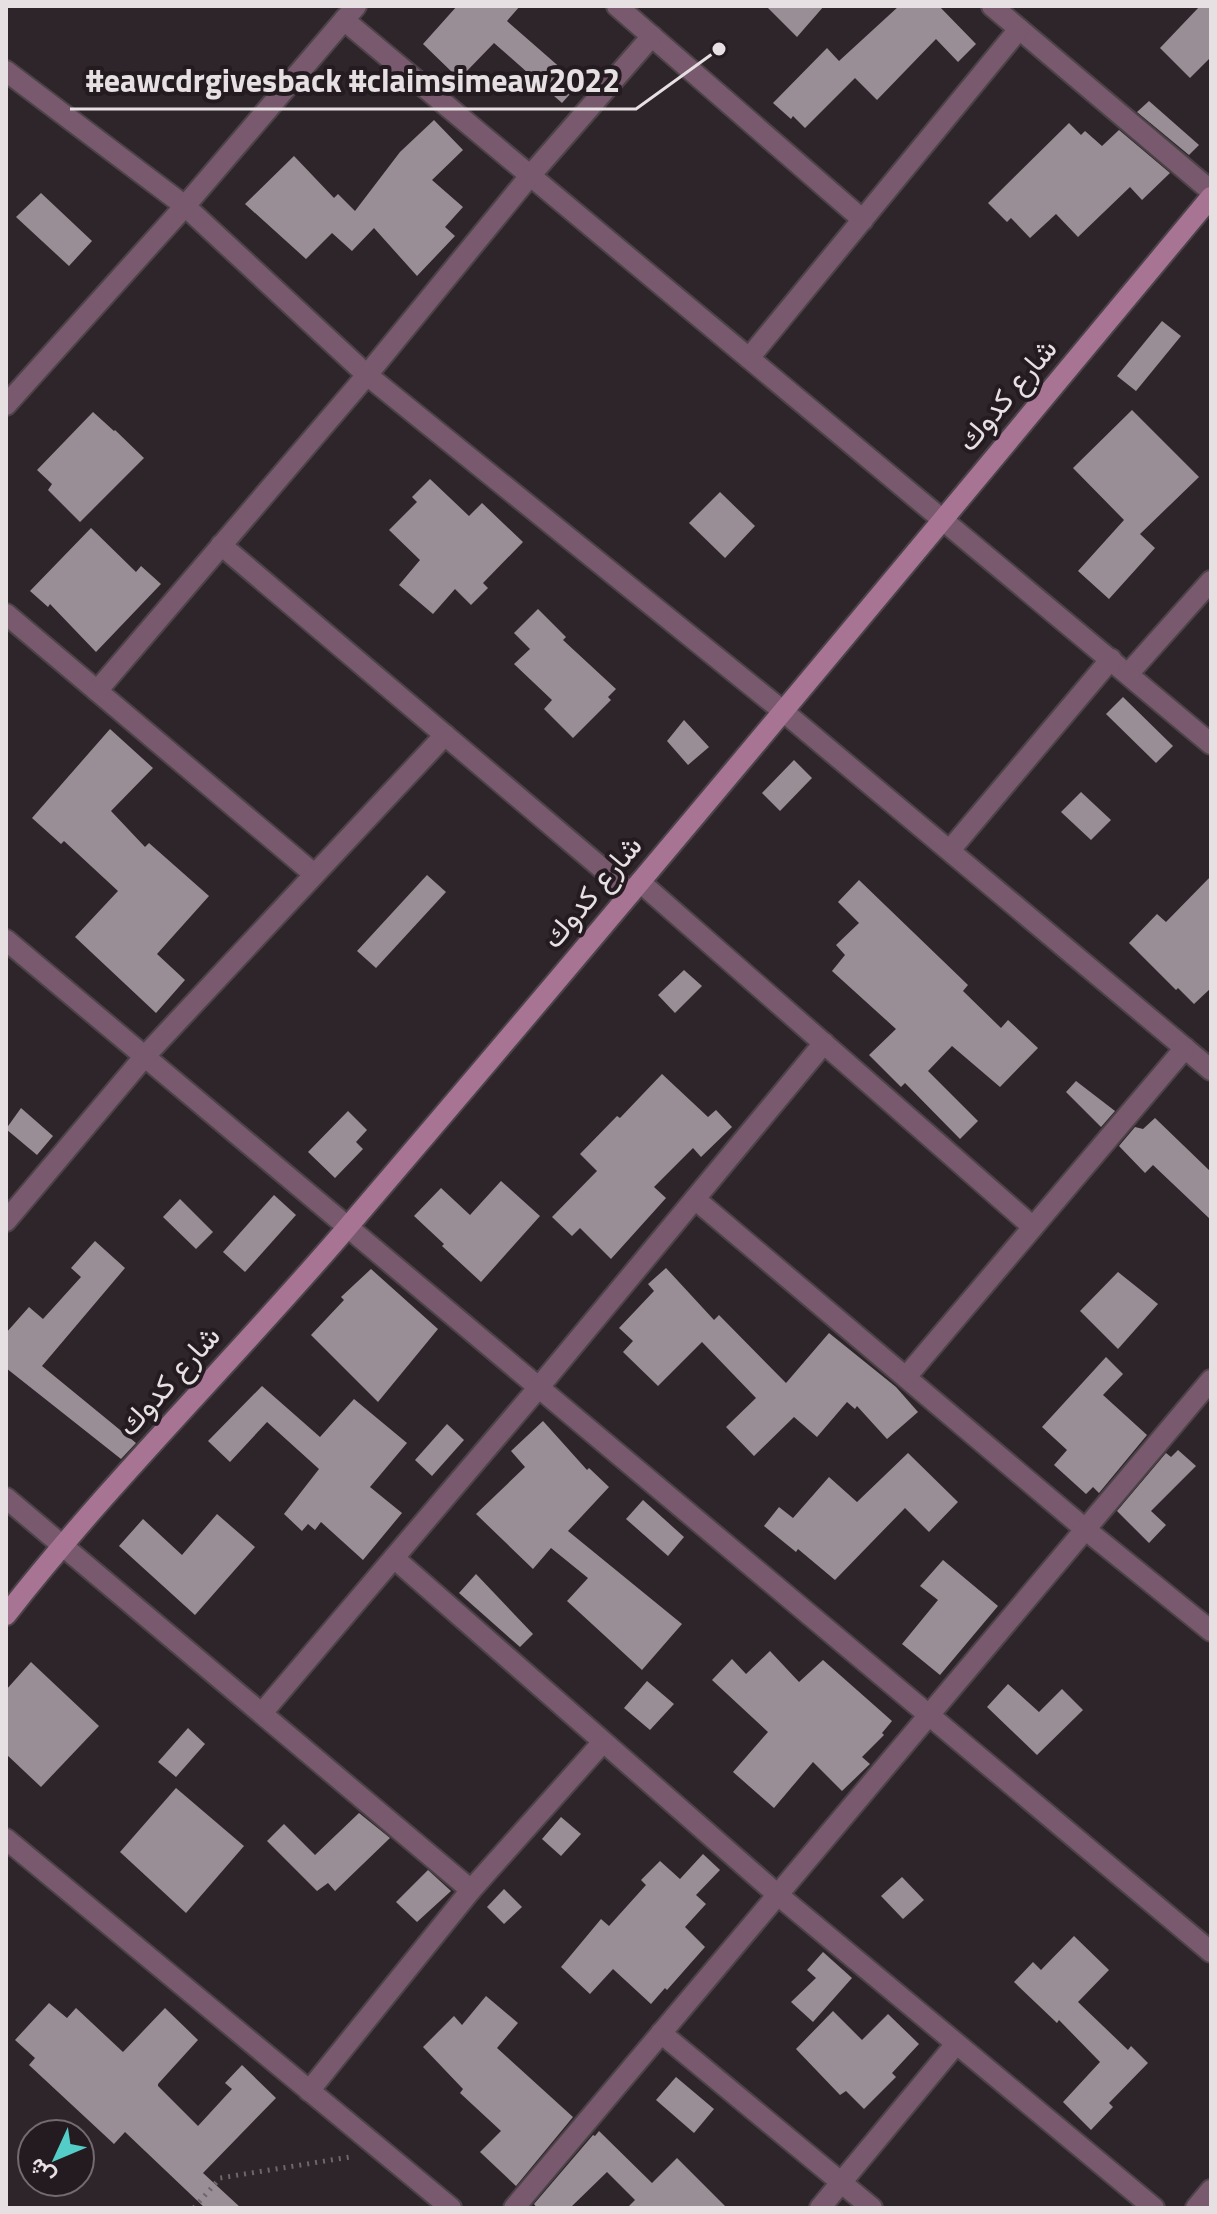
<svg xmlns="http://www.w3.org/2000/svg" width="1217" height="2214" viewBox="0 0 1217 2214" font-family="'Titillium Web',Vazirmatn,sans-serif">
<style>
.building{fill:#998e95}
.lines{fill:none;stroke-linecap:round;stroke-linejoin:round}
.street-casing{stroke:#4b4348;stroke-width:24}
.secondary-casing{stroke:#4b4348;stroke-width:24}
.path{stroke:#6e666a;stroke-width:5;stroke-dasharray:2 6;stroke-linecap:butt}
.street{stroke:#79596d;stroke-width:20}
.secondary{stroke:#a77494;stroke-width:20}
.labels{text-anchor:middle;stroke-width:8;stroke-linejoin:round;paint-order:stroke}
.street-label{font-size:30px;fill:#e6e0e3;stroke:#241b21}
.leader{fill:none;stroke:#e6e0e3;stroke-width:3}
.callout-dot{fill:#e6e0e3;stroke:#241b21;stroke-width:3}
.callout-label{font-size:32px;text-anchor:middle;font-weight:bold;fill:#e6e0e3;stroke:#241b21;stroke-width:8;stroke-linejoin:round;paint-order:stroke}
</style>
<rect width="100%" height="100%" fill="#2e252a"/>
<g class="building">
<path d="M 457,6 L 520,6 L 507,21 L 579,84 L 562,103 L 494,43 L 464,74 L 454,74 L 423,44 Z"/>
<path d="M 766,6 L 824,6 L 797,37 Z"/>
<path d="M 899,6 L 939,6 L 976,44 L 958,62 L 936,39 L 877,100 L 855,78 L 805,128 L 793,116 L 791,119 L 773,103 L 827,48 L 839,61 Z"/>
<path d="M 1200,6 L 1211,6 L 1211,57 L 1190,78 L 1160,48 Z"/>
<path d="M 1149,101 L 1199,145 L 1189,155 L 1137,112 Z"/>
<path d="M 434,120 L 463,150 L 432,180 L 463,207 L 445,227 L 455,236 L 417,276 L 374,228 L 352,251 L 332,233 L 306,259 L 245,204 L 294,156 L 334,198 L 338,194 L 355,211 L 400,152 Z"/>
<path d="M 1069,123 L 1081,135 L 1085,131 L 1102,146 L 1119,130 L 1170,173 L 1142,200 L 1130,187 L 1078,237 L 1056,214 L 1030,238 L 1011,218 L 1007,222 L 988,203 Z"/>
<path d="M 41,193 L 92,241 L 69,266 L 16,217 Z"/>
<path d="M 1162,321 L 1181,336 L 1136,391 L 1117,376 Z"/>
<path d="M 1132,410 L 1199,477 L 1140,534 L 1155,548 L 1109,599 L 1078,571 L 1124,520 L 1073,468 Z"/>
<path d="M 93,412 L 114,431 L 115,430 L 144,458 L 80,522 L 48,490 L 52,484 L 37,470 Z"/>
<path d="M 430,479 L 469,516 L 482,503 L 523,542 L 483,583 L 488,588 L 471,605 L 455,589 L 433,614 L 399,585 L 420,560 L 389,530 L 417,502 L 412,497 Z"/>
<path d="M 720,492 L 755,526 L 725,558 L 689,523 Z"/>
<path d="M 91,528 L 136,572 L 141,566 L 161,584 L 96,652 L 50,604 L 48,607 L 30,591 Z"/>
<path d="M 538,609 L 566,637 L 563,640 L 616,689 L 608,697 L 611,700 L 573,738 L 544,709 L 552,700 L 514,664 L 530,649 L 514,633 Z"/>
<path d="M 1123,697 L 1173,746 L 1156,763 L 1106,714 Z"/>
<path d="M 684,720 L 709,747 L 688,765 L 667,741 Z"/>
<path d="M 110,729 L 153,768 L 111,811 L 145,847 L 149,843 L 209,896 L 157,954 L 185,980 L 156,1013 L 75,937 L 118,891 L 64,841 L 61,844 L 32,818 Z"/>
<path d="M 794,760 L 812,778 L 780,811 L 762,793 Z"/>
<path d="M 1081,792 L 1111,820 L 1091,840 L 1061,812 Z"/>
<path d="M 427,875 L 446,892 L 376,968 L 357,951 Z"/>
<path d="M 1211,876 L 1211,988 L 1194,1004 L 1178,988 L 1176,990 L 1129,943 L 1157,914 L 1166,922 Z"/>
<path d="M 859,880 L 968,985 L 963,991 L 1001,1028 L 1008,1020 L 1038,1048 L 1000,1087 L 952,1046 L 928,1071 L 978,1121 L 960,1139 L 905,1083 L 901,1087 L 869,1055 L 896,1029 L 832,971 L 845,955 L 836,945 L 859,923 L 838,902 Z"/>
<path d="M 684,970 L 702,986 L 675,1013 L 658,995 Z"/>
<path d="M 662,1074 L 708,1117 L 716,1110 L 732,1127 L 701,1157 L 693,1148 L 654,1187 L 666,1198 L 611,1259 L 580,1228 L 572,1236 L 552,1217 L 597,1171 L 580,1154 L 617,1116 L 620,1118 Z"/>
<path d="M 1076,1081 L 1115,1111 L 1101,1127 L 1066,1092 Z"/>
<path d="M 21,1108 L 53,1136 L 37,1155 L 6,1129 Z"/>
<path d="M 348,1111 L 367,1130 L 356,1142 L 363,1149 L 335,1178 L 308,1152 Z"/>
<path d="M 1155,1118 L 1211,1172 L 1211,1220 L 1153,1165 L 1145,1173 L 1119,1146 L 1135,1127 L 1143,1129 Z"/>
<path d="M 501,1181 L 540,1216 L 481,1282 L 442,1246 L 444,1244 L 414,1216 L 441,1188 L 470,1215 Z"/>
<path d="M 274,1195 L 296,1215 L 245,1272 L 223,1252 Z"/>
<path d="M 180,1199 L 213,1232 L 196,1249 L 163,1217 Z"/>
<path d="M 95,1241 L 125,1268 L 42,1366 L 136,1443 L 121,1459 L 6,1368 L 6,1333 L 29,1307 L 43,1319 L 81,1277 L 71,1268 Z"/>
<path d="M 666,1268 L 714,1320 L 719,1315 L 786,1383 L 829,1333 L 896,1387 L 918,1412 L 887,1439 L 857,1406 L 855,1409 L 847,1402 L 817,1437 L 794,1417 L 754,1456 L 726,1427 L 756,1398 L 702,1342 L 658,1386 L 623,1352 L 633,1341 L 619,1328 L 654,1291 L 648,1284 Z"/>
<path d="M 371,1269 L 438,1329 L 378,1402 L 311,1335 L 344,1300 L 341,1297 Z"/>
<path d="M 1118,1272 L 1158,1304 L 1118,1349 L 1080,1311 Z"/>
<path d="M 1106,1357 L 1123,1374 L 1103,1395 L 1147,1435 L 1099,1493 L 1093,1487 L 1086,1494 L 1054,1465 L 1067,1450 L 1042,1427 Z"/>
<path d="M 262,1386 L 320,1437 L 354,1399 L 407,1443 L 370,1487 L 402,1513 L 363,1560 L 321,1522 L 315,1530 L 308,1524 L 302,1531 L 284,1514 L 319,1469 L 267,1422 L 230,1462 L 208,1441 Z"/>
<path d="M 543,1421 L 587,1470 L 589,1468 L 609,1487 L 568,1531 L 682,1624 L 642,1670 L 567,1601 L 588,1578 L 551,1548 L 533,1569 L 476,1514 L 525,1467 L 511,1451 Z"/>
<path d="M 447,1424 L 464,1440 L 432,1476 L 415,1460 Z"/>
<path d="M 1178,1450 L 1196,1466 L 1151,1511 L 1166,1525 L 1149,1543 L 1117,1511 L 1166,1453 L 1171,1457 Z"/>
<path d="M 908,1453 L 958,1502 L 929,1532 L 905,1508 L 835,1580 L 798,1549 L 796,1552 L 764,1526 L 779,1507 L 793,1518 L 829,1477 L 857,1502 Z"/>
<path d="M 643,1500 L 684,1537 L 668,1556 L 626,1519 Z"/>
<path d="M 217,1514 L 255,1547 L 195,1615 L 119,1546 L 143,1519 L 182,1555 Z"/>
<path d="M 943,1560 L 998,1606 L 940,1675 L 902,1644 L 938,1600 L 920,1586 Z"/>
<path d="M 476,1574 L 533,1634 L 520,1647 L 459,1593 Z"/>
<path d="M 770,1651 L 799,1682 L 823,1660 L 892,1721 L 882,1733 L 884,1735 L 862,1757 L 870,1764 L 842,1791 L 813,1762 L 774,1808 L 733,1772 L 768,1732 L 712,1680 L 732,1659 L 746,1674 Z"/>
<path d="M 31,1662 L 99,1726 L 41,1787 L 6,1754 L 6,1690 Z"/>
<path d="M 647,1681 L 674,1704 L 650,1730 L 624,1708 Z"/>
<path d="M 1008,1684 L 1039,1712 L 1062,1689 L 1083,1710 L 1037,1755 L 987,1707 Z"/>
<path d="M 188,1728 L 205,1744 L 176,1777 L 158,1762 Z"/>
<path d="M 176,1788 L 244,1846 L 186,1913 L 120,1852 Z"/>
<path d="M 359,1813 L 390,1838 L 335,1891 L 328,1883 L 317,1891 L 267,1841 L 284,1824 L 315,1855 Z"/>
<path d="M 561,1817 L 581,1834 L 561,1856 L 542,1839 Z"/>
<path d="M 703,1854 L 720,1870 L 696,1895 L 706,1904 L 685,1927 L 705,1947 L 667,1990 L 665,1988 L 651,2004 L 613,1969 L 590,1994 L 561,1967 L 601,1919 L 609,1926 L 646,1885 L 641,1880 L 660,1861 L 680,1879 Z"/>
<path d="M 428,1870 L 451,1891 L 417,1922 L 396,1902 Z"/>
<path d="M 902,1877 L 924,1900 L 903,1919 L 881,1896 Z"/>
<path d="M 504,1889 L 522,1907 L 504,1924 L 487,1907 Z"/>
<path d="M 1074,1936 L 1109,1970 L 1078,2002 L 1128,2050 L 1131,2046 L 1148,2063 L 1109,2103 L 1113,2107 L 1091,2130 L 1063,2102 L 1100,2062 L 1059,2020 L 1057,2023 L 1014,1982 L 1033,1962 L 1041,1970 Z"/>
<path d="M 823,1952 L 852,1978 L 813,2022 L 791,2002 L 816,1978 L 807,1970 Z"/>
<path d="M 486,1996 L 518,2023 L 497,2048 L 573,2117 L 516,2186 L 480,2152 L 501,2131 L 460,2093 L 463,2089 L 423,2047 L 454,2016 L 462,2025 Z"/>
<path d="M 49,2003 L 67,2018 L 76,2008 L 123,2052 L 165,2008 L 198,2040 L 158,2084 L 158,2086 L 198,2126 L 232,2089 L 225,2083 L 242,2065 L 276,2098 L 203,2173 L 241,2208 L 205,2208 L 125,2132 L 114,2144 L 29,2065 L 35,2058 L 15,2040 Z"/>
<path d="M 833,2011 L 862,2040 L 888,2014 L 919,2044 L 892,2073 L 896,2077 L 864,2109 L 846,2091 L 840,2095 L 796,2049 Z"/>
<path d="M 676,2077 L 714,2109 L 694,2133 L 656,2100 Z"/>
<path d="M 599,2131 L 652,2183 L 677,2158 L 727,2208 L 627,2208 L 635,2200 L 607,2172 L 570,2208 L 537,2208 L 534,2204 L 593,2135 L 595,2136 Z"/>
</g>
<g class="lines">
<defs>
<g id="street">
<path d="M 617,6 L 863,220"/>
<path d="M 992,6 L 1211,191"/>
<path d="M 344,20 L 1211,744"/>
<path d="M 6,71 L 185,206 L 367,375 L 784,712 L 1211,1070"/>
<path d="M 749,358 L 1019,29"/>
<path d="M 6,405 L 185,206 L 356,6"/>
<path d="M 221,545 L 631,893"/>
<path d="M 6,614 L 314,874"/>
<path d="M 1128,674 L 1211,581"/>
<path d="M 97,691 L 367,375 L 529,177 L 652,36"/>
<path d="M 950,850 L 1111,659"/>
<path d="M 640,882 L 1033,1227"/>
<path d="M 6,940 L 1211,1952"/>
<path d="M 695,1199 L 1085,1529 L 1211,1631"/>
<path d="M 6,1221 L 145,1056 L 445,735"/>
<path d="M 906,1377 L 1185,1048"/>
<path d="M 6,1498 L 471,1890"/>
<path d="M 394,1558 L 778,1895 L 1154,2208"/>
<path d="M 262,1713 L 539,1387 L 824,1043"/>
<path d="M 6,1839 L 451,2208"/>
<path d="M 661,2033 L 872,2208"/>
<path d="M 309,2091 L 471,1890 L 603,1742"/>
<path d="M 514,2208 L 1211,1380"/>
<path d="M 820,2208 L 956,2044"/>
<path d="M 1196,2208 L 1211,2190"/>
</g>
<path id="secondary" d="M 6,1615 C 113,1478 239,1355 352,1222 C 642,883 926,540 1211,197"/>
</defs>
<use href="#street" class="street-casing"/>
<use href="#secondary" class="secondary-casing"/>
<path class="path" d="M 194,2208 L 220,2178 L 350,2157"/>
<use href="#street" class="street"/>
<use href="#secondary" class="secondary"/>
</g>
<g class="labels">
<g class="street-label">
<text transform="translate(1007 395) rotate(-50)" y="10">شارع كدوك</text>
<text transform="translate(592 892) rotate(-50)" y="10">شارع كدوك</text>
<text transform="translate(169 1381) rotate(-48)" y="10">شارع كدوك</text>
</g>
</g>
<path class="leader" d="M719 49L636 109H70"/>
<circle class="callout-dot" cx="719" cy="49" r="8"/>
<g class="callout-label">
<text x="353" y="92">#eawcdrgivesback #claimsimeaw2022</text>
</g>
<rect width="1217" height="2214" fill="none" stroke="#e6e0e3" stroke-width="16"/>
<g transform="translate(56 2158) rotate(226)"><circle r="38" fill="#241b21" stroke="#726a6f" stroke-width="2"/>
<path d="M0-6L14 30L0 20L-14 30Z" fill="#54cdc8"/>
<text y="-12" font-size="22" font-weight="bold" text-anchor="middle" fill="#e6e0e3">ش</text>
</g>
</svg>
